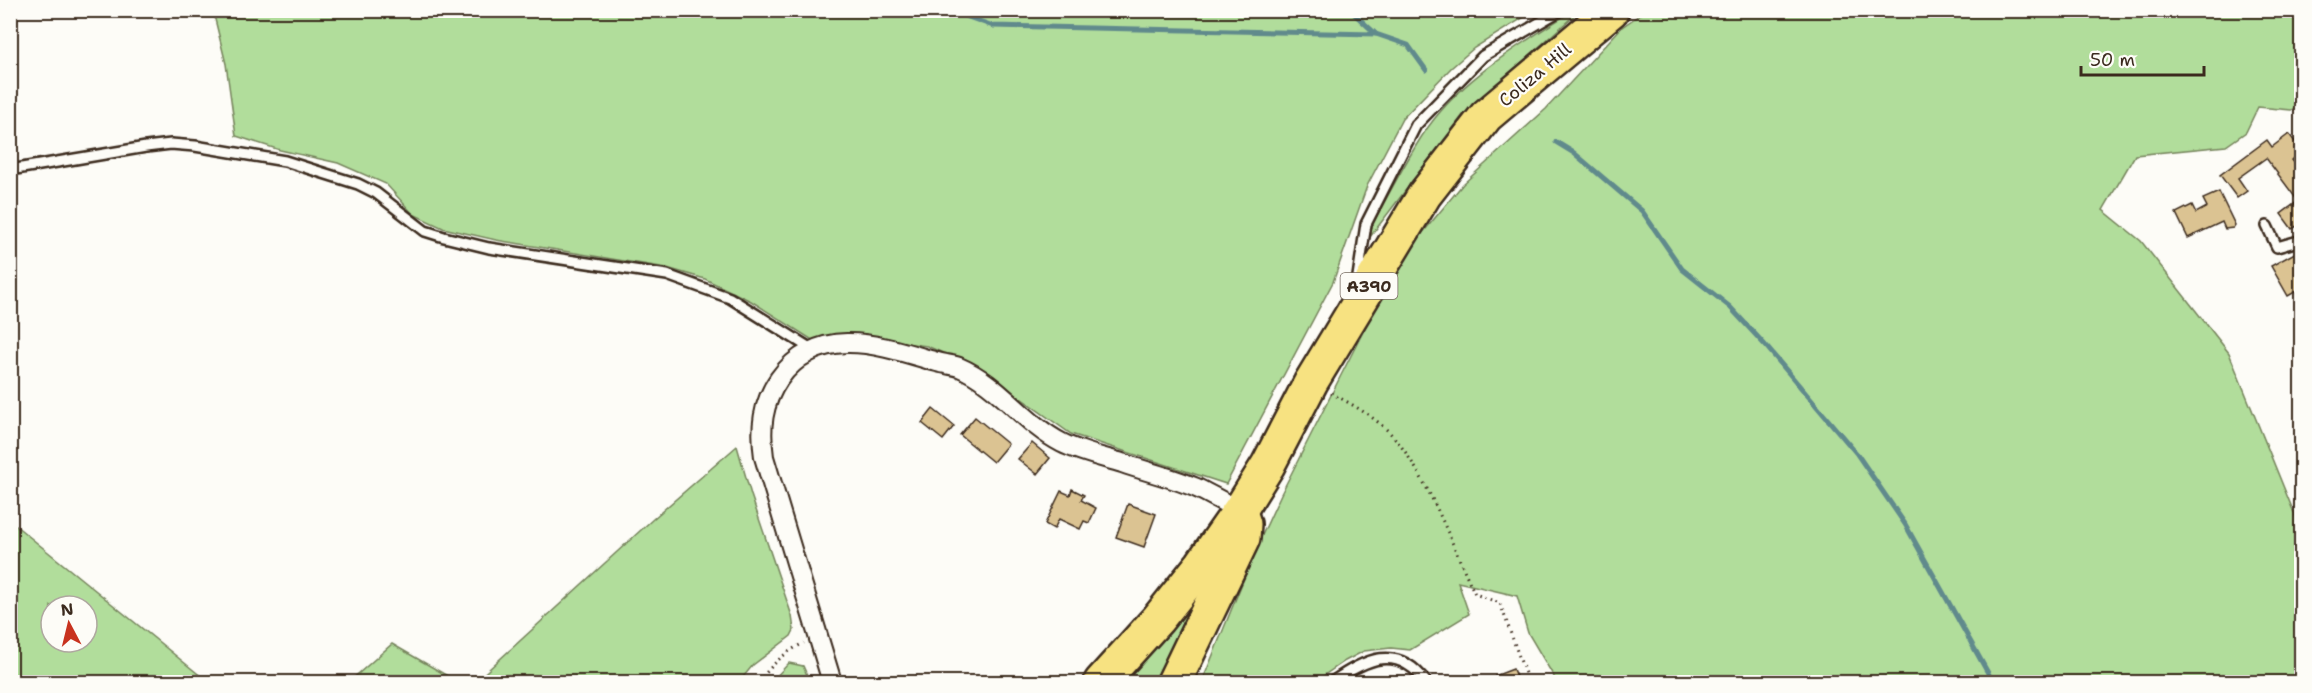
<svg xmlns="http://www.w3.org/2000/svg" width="2312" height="693" viewBox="0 0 2312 693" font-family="'Shantell Sans',sans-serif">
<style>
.green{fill:#b1dd9b;stroke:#76845c;stroke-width:1.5;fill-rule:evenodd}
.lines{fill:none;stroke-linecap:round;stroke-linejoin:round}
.stream{stroke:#618a8c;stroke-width:5}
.building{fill:#dbc392;stroke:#3b2a1e;stroke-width:1.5}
.lane-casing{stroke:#3b2a1e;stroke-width:14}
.street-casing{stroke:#3b2a1e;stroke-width:22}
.highway-casing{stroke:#3b2a1e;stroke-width:38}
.path{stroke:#3b2a1e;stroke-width:3;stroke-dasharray:1.5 4.5;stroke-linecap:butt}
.lane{stroke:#fdfcf7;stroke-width:9}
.street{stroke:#fdfcf7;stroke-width:18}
.highway{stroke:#f7e281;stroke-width:33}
.labels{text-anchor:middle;stroke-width:4.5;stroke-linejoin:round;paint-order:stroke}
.shield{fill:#fdfcf7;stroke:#75695f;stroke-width:1.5}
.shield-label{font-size:16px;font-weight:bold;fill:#3b2a1e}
.street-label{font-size:18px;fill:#3b2a1e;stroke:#fdfcf7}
</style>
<rect width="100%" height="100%" fill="#fdfcf7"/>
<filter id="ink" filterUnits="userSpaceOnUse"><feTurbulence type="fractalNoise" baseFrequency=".0167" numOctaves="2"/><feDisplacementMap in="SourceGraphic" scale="12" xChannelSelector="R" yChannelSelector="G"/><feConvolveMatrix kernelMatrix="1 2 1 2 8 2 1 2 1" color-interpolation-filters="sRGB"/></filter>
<g filter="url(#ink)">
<g class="green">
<path d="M 213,11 L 1534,11 L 1474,48 L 1451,68 L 1402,119 L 1367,186 L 1333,282 L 1226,484 L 1071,434 L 980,369 L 927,346 L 868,338 L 814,341 L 751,301 L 705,279 L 667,268 L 496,240 L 443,228 L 413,214 L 386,184 L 338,163 L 280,150 L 236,136 L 226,64 Z"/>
<path d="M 1572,11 L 1579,11 L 1463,115 L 1370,237 L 1373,223 C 1389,194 1404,164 1422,136 C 1458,80 1518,46 1572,11 Z"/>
<path d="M 1645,11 L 2301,11 L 2301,108 L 2291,110 L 2258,107 L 2246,132 L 2226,146 L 2135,155 L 2103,210 L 2141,241 L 2229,353 L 2301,530 L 2301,682 L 1557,682 L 1528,633 L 1517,596 L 1458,582 L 1469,614 L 1410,650 L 1391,648 L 1364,651 L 1345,661 L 1314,682 L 1202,682 L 1258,544 L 1281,494 L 1372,314 L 1411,247 L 1463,184 L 1546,109 L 1622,27 Z"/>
<path d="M 737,446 L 751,495 L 792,616 L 794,630 L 791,636 L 753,665 L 739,682 L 475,682 L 653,519 Z"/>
<path d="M 10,521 L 208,682 L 11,682 ZM 51,606 L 87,606 L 87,642 L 51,642 Z"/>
<path d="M 1230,551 L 1156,682 L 1116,682 Z"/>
<path d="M 392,644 L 458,682 L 349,682 Z"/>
<path d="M 789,663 L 803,666 L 810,682 L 771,682 Z"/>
</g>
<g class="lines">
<g class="stream">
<path d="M 949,10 L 993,26 L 1376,34"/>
<path d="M 1350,10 L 1376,34 L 1408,45 L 1426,70"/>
<path d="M 1556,142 L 1574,153 L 1642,211 L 1682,269 L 1730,307 L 1765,345 L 1857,454 L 1905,524 L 1993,682"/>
</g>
</g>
<g class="building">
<path d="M 2289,134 L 2302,151 L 2292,160 L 2302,172 L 2302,223 L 2292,229 L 2281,214 L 2298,201 L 2266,158 L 2238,178 L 2247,191 L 2237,198 L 2220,175 L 2267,140 L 2272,147 Z"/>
<path d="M 2219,192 L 2235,225 L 2233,228 L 2225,229 L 2222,222 L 2188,238 L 2176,213 L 2192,205 L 2196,213 L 2207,207 L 2203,199 Z"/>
<path d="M 2302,249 L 2302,288 L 2288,296 L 2271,266 Z"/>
<path d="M 933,409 L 954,426 L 943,440 L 922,423 Z"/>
<path d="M 975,417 L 1008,444 L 993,462 L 960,435 Z"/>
<path d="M 1032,443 L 1050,458 L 1037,474 L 1018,459 Z"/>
<path d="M 1072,489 L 1084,495 L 1081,500 L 1096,508 L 1089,523 L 1084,521 L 1080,529 L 1059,519 L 1054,529 L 1045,524 L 1061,491 L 1070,495 Z"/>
<path d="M 1128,504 L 1156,514 L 1144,547 L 1116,537 Z"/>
<path d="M 1513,669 L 1518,682 L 1498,682 L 1495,676 Z"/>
</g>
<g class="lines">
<defs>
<g id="lane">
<path d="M 10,170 L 146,147 L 171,144 L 195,146 L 285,161 L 358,184 L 376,193 L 425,231 L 444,237 L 489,248 L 667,275 L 730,298 L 813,350"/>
<path d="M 2267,226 L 2277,247 L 2302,240"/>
<path d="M 1357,283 L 1366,224 L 1416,125 L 1483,56 L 1561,10"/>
<path d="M 1332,682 C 1366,659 1397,643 1426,682"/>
</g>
<path id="street" d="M 832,682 L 764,457 C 760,428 762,404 779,379 C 820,322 882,346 937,362 C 944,364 953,365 959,367 C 999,384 1023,423 1062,443 C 1080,452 1102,457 1122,463 C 1147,472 1175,478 1199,489 C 1213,496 1226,504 1240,510"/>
<g id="highway">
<path d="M 1101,682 L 1158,619 L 1202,564 L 1240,510 L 1268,465 L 1311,382 L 1425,194 L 1486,116 L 1612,10"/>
<path d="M 1174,682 L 1243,538 L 1244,524 L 1241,515"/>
</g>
</defs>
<use href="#lane" class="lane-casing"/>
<use href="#street" class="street-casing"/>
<use href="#highway" class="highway-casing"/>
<g class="path">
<path d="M 1331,393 C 1355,406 1381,420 1398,442 C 1431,485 1452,545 1475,594 L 1500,603 L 1528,682"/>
<path d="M 759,682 C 771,665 785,652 804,643"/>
</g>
<use href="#lane" class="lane"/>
<use href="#street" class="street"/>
<use href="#highway" class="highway"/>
</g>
</g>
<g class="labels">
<rect class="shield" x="1340.5" y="273" width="57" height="26" rx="4.5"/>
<g class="shield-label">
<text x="1369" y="292">A390</text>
</g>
<g class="street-label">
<text transform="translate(1535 75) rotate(-40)" y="6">Coliza Hill</text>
</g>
</g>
<rect width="2312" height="693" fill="none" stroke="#fdfcf7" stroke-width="36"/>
<rect x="18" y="18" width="2276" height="657" fill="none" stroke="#3b2a1e" stroke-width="2" filter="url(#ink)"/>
<g transform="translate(69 624) rotate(353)"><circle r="28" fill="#fdfcf7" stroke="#afa8a0" stroke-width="1.5"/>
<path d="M0-4.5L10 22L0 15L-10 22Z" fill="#c8321e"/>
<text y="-9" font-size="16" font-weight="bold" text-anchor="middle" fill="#3b2a1e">N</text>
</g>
<path d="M2081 66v9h123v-9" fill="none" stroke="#3b2a1e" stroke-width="3"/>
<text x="2090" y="66" font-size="18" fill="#3b2a1e" stroke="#fdfcf7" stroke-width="4.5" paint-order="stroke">50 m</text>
</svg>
